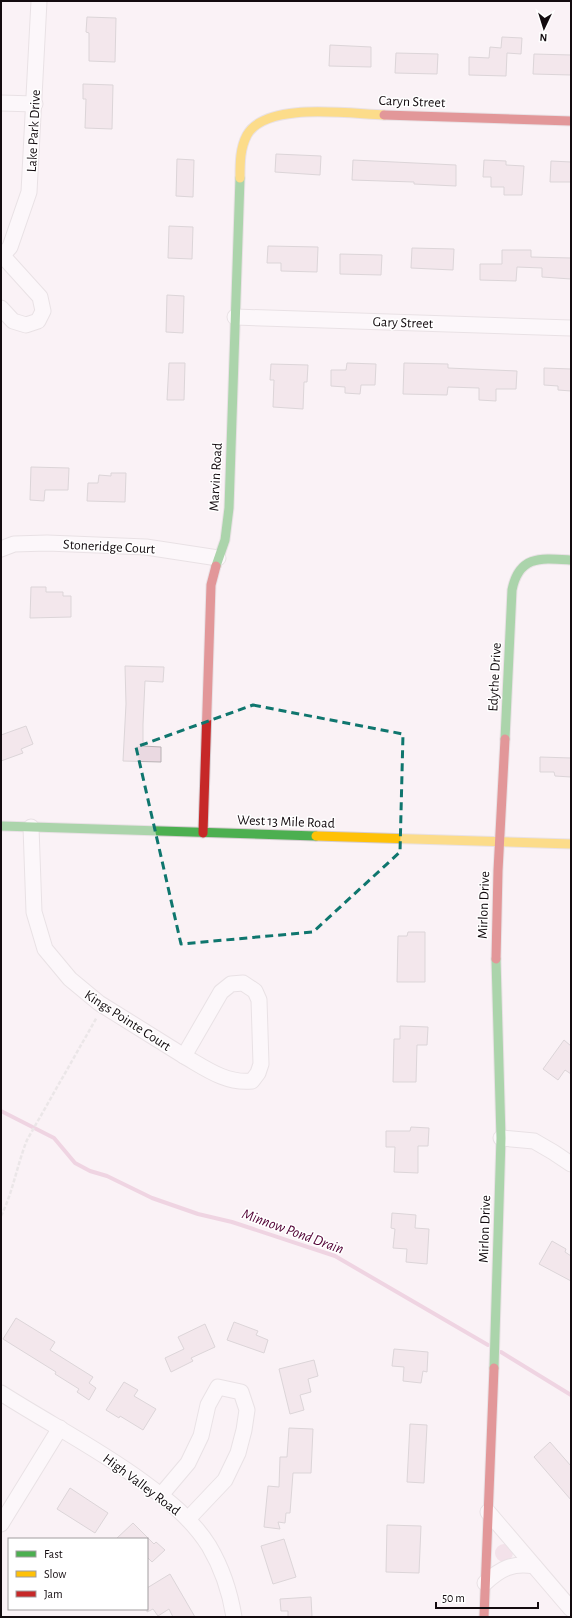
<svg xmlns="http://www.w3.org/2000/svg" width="572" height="1618" viewBox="0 0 572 1618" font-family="'Alegreya Sans',sans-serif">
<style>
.green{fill:#ebcedb}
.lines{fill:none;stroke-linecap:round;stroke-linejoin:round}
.stream{stroke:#e3b0ca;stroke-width:4}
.building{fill:#ead9e1;stroke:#b8b1b4}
.street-casing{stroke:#d5cdd1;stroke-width:17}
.fast-casing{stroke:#d5cdd1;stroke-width:11}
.slow-casing{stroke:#d5cdd1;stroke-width:11}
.jam-casing{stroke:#d5cdd1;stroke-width:11}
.path{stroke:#dad8d8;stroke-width:2.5;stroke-dasharray:4 2;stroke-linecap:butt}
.street{stroke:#fefdfe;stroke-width:15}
.fast{stroke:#4caf50;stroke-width:9}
.slow{stroke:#ffc107;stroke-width:9}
.jam{stroke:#c62828;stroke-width:9}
.marked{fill:none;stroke:#0f766e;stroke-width:3;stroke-dasharray:8 5;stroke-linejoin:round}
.labels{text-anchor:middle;stroke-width:3;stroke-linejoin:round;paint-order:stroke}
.street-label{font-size:14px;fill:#130b0f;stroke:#fff}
.water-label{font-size:15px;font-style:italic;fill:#510034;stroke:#fff}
</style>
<rect width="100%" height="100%" fill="#faf2f5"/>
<circle class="green" cx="504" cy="1553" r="9"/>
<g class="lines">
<g class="stream">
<path d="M 1,1111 L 54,1138 L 75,1163 L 90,1171 L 107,1176 L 152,1198 L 198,1214 L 232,1222 L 335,1256 L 488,1345"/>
<path d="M 501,1352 L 571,1395"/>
</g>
</g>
<g class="building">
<path d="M 87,17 L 116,18 L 115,62 L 89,61 L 89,33 L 86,32 Z"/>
<path d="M 502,37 L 522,38 L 521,54 L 507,53 L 506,76 L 469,75 L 469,57 L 489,58 L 490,47 L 501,48 Z"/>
<path d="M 330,45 L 371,47 L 371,67 L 329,66 Z"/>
<path d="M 396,53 L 438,54 L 437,74 L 395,73 Z"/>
<path d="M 534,54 L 571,55 L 571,75 L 533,74 Z"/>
<path d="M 83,84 L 113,85 L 112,129 L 85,128 L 86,99 L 83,99 Z"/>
<path d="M 276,154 L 321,156 L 320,175 L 275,172 Z"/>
<path d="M 177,159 L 194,160 L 193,197 L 176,196 Z"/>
<path d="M 353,160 L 456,165 L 456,186 L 414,184 L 414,182 L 352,180 Z"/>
<path d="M 484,160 L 506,161 L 506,165 L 524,166 L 522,195 L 504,195 L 504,187 L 491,187 L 491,177 L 483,177 Z"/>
<path d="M 551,161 L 571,162 L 571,182 L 550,182 Z"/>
<path d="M 169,226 L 193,227 L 192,259 L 168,258 Z"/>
<path d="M 268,246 L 318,247 L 317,272 L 281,271 L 281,263 L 267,263 Z"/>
<path d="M 412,248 L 454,249 L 453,270 L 411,268 Z"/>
<path d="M 502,250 L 531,250 L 531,257 L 571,258 L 571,279 L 542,277 L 542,268 L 517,267 L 516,281 L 480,280 L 480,264 L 502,264 Z"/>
<path d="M 340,254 L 382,255 L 381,275 L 340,274 Z"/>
<path d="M 167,295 L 184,296 L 183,333 L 166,332 Z"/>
<path d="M 169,363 L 185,363 L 184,400 L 167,400 Z"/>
<path d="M 347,363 L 376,364 L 375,385 L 361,385 L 360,394 L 345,393 L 345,387 L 331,386 L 331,370 L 346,370 Z"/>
<path d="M 404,363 L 448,364 L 448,368 L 517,371 L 516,389 L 496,389 L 496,401 L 479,400 L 479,388 L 448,387 L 447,395 L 403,394 Z"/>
<path d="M 271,364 L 308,365 L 307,382 L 304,382 L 303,409 L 273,407 L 274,380 L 270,380 Z"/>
<path d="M 544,368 L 571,369 L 571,391 L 558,390 L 558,386 L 544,385 Z"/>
<path d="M 31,467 L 69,468 L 68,490 L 45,490 L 44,501 L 30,500 Z"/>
<path d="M 111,473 L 126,473 L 125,502 L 87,501 L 88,483 L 98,483 L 99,475 L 111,476 Z"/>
<path d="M 31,587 L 46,587 L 46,592 L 63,592 L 63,596 L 71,596 L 71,617 L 30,618 Z"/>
<path d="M 125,666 L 164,667 L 163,682 L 145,681 L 143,724 L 143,746 L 161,747 L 161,762 L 123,761 L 126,704 Z"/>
<path d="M 26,726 L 33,744 L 21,749 L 23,753 L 1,761 L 1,735 Z"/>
<path d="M 540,757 L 571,758 L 571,777 L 555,776 L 554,772 L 540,772 Z"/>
<path d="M 408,932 L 425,932 L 425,982 L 397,982 L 398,936 L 407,936 Z"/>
<path d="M 400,1026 L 428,1027 L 427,1045 L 417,1045 L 416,1082 L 393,1082 L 394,1039 L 400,1039 Z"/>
<path d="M 564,1040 L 571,1046 L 571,1074 L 565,1070 L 558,1080 L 543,1069 Z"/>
<path d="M 411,1127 L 429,1128 L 428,1146 L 418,1146 L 418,1173 L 394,1172 L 395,1147 L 386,1147 L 386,1131 L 410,1131 Z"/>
<path d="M 392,1213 L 416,1215 L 415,1228 L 429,1229 L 427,1264 L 406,1262 L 407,1249 L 393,1248 L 395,1229 L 391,1228 Z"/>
<path d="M 552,1241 L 566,1249 L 565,1252 L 571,1256 L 571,1281 L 539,1264 Z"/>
<path d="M 16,1318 L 55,1342 L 50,1350 L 93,1377 L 89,1383 L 96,1388 L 89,1400 L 77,1392 L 79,1389 L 55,1374 L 56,1372 L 3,1339 Z"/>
<path d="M 234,1322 L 258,1331 L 256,1335 L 268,1340 L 264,1353 L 227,1340 Z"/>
<path d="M 205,1324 L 215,1347 L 191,1358 L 193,1361 L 171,1372 L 165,1358 L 184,1349 L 178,1337 Z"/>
<path d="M 394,1349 L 428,1352 L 427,1372 L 423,1371 L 421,1383 L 403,1381 L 404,1367 L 392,1366 Z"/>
<path d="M 314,1360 L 318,1376 L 308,1379 L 311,1392 L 300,1395 L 304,1410 L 290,1414 L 279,1369 Z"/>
<path d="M 124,1382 L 138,1390 L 134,1396 L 156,1409 L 143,1430 L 120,1416 L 119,1418 L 106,1410 Z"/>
<path d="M 410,1424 L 427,1425 L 424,1483 L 407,1482 Z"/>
<path d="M 289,1428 L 313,1429 L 311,1473 L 293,1473 L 290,1513 L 286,1513 L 285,1523 L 278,1522 L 280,1529 L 264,1527 L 268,1486 L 279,1487 L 280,1457 L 287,1457 Z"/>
<path d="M 550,1442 L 571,1466 L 571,1500 L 534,1457 Z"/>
<path d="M 70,1488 L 108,1513 L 95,1533 L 57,1509 Z"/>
<path d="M 133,1523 L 154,1544 L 156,1542 L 165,1550 L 152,1562 L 147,1557 L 147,1539 L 116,1539 Z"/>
<path d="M 387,1525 L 421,1526 L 419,1573 L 386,1572 Z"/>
<path d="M 284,1539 L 296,1577 L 273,1584 L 261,1546 Z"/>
<path d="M 170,1574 L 195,1617 L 173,1617 L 169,1609 L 158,1616 L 153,1609 L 147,1612 L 147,1588 Z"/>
<path d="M 311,1597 L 312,1617 L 288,1617 L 288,1611 L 281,1611 L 280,1599 Z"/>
</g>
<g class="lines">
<defs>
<g id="street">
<path d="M 1,103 L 35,104"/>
<path d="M 1,257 L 10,247 L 29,192 L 39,1"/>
<path d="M 1,308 L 13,321 L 26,325 L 38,321 L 43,311 L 40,297 L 2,255"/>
<path d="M 235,317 L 571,328"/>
<path d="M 1,549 L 14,544 L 47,543 L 146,547 L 218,558"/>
<path d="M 31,827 L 34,912 L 45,949 L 70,979 L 99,1003 L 184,1056"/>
<path d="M 243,983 L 255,991 L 259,1000 L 261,1064 L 258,1073 L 252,1081 C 226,1084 205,1068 184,1056 L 221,992 L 231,984 Z"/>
<path d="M 501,1138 L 534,1141 L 553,1152 L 571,1164"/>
<path d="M 1,1393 C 48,1423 97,1448 142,1481 C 168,1500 192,1519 209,1546 C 222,1568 230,1592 234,1617"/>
<path d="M 161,1495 L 188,1463 L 201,1436 L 208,1405 L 218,1387 L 241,1392 L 247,1410 L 244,1430 L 238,1453 L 225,1480 L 188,1519"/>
<path d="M 488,1512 L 571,1609"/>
<path d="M 1,1524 L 60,1428"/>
<path d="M 485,1583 C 500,1569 513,1562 534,1566"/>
</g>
<g id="fast">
<path d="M 216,566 L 225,540 L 229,508 L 240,178"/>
<path d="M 505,739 L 512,590 C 519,555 541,558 571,560"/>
<path d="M 1,826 L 316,836"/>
<path d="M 494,1368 L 501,1138 L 496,959"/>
</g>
<g id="slow">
<path d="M 240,178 C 240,163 240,148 247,135 C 266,101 350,114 384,115"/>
<path d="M 316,836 L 571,844"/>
</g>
<g id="jam">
<path d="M 384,115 L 571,121"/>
<path d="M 203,833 L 211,585 L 216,566"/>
<path d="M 496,959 L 498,871 L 505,739"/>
<path d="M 484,1617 L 494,1368"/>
</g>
</defs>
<use href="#street" class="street-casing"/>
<use href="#fast" class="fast-casing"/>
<use href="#slow" class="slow-casing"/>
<use href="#jam" class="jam-casing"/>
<path class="path" d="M 1,1216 C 13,1192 17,1165 27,1140 L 97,1017"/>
<use href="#street" class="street"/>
<use href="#fast" class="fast"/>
<use href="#slow" class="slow"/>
<use href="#jam" class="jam"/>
</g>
<path d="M0 0H572V1618H0ZM 253,705 L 403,734 L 400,852 L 313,932 L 181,944 L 136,747 Z" fill="#faf2f5" fill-opacity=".55" fill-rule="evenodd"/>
<path class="marked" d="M 253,705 L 403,734 L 400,852 L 313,932 L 181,944 L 136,747 Z"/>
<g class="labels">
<g class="street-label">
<text transform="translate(412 101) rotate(2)" y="5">Caryn Street</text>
<text transform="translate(33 131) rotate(-87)" y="5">Lake Park Drive</text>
<text transform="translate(403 322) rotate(2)" y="5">Gary Street</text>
<text transform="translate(215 477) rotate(-87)" y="5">Marvin Road</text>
<text transform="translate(109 546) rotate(3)" y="5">Stoneridge Court</text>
<text transform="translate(494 677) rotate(-87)" y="5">Edythe Drive</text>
<text transform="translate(286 821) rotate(2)" y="5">West 13 Mile Road</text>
<text transform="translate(483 905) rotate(-88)" y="5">Mirlon Drive</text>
<text transform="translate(128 1020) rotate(33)" y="5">Kings Pointe Court</text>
<text transform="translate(484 1229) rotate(-88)" y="5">Mirlon Drive</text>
<text transform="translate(142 1484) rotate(37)" y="5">High Valley Road</text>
</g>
<g class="water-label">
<text transform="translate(293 1231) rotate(20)" y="5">Minnow Pond Drain</text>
</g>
</g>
<rect width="572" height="1618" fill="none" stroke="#130b0f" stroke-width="4"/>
<rect x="8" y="1538" width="140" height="72" fill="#ffffff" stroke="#a19d9f"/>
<rect x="16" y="1551" width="20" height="6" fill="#4caf50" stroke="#a19d9f"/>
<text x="44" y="1558" font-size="12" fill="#130b0f">Fast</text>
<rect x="16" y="1571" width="20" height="6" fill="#ffc107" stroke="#a19d9f"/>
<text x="44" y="1578" font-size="12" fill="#130b0f">Slow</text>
<rect x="16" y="1591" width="20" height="6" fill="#c62828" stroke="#a19d9f"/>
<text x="44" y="1598" font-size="12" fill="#130b0f">Jam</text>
<g transform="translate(544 28) rotate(184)" stroke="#ffffff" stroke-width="3" paint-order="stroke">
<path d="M0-3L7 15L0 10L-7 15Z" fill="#130b0f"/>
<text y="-6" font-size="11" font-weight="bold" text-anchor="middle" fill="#130b0f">N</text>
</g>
<path d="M436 1602v6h102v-6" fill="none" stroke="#130b0f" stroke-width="2"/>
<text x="442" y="1602" font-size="12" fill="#130b0f" stroke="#ffffff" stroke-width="3" paint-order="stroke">50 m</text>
</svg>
